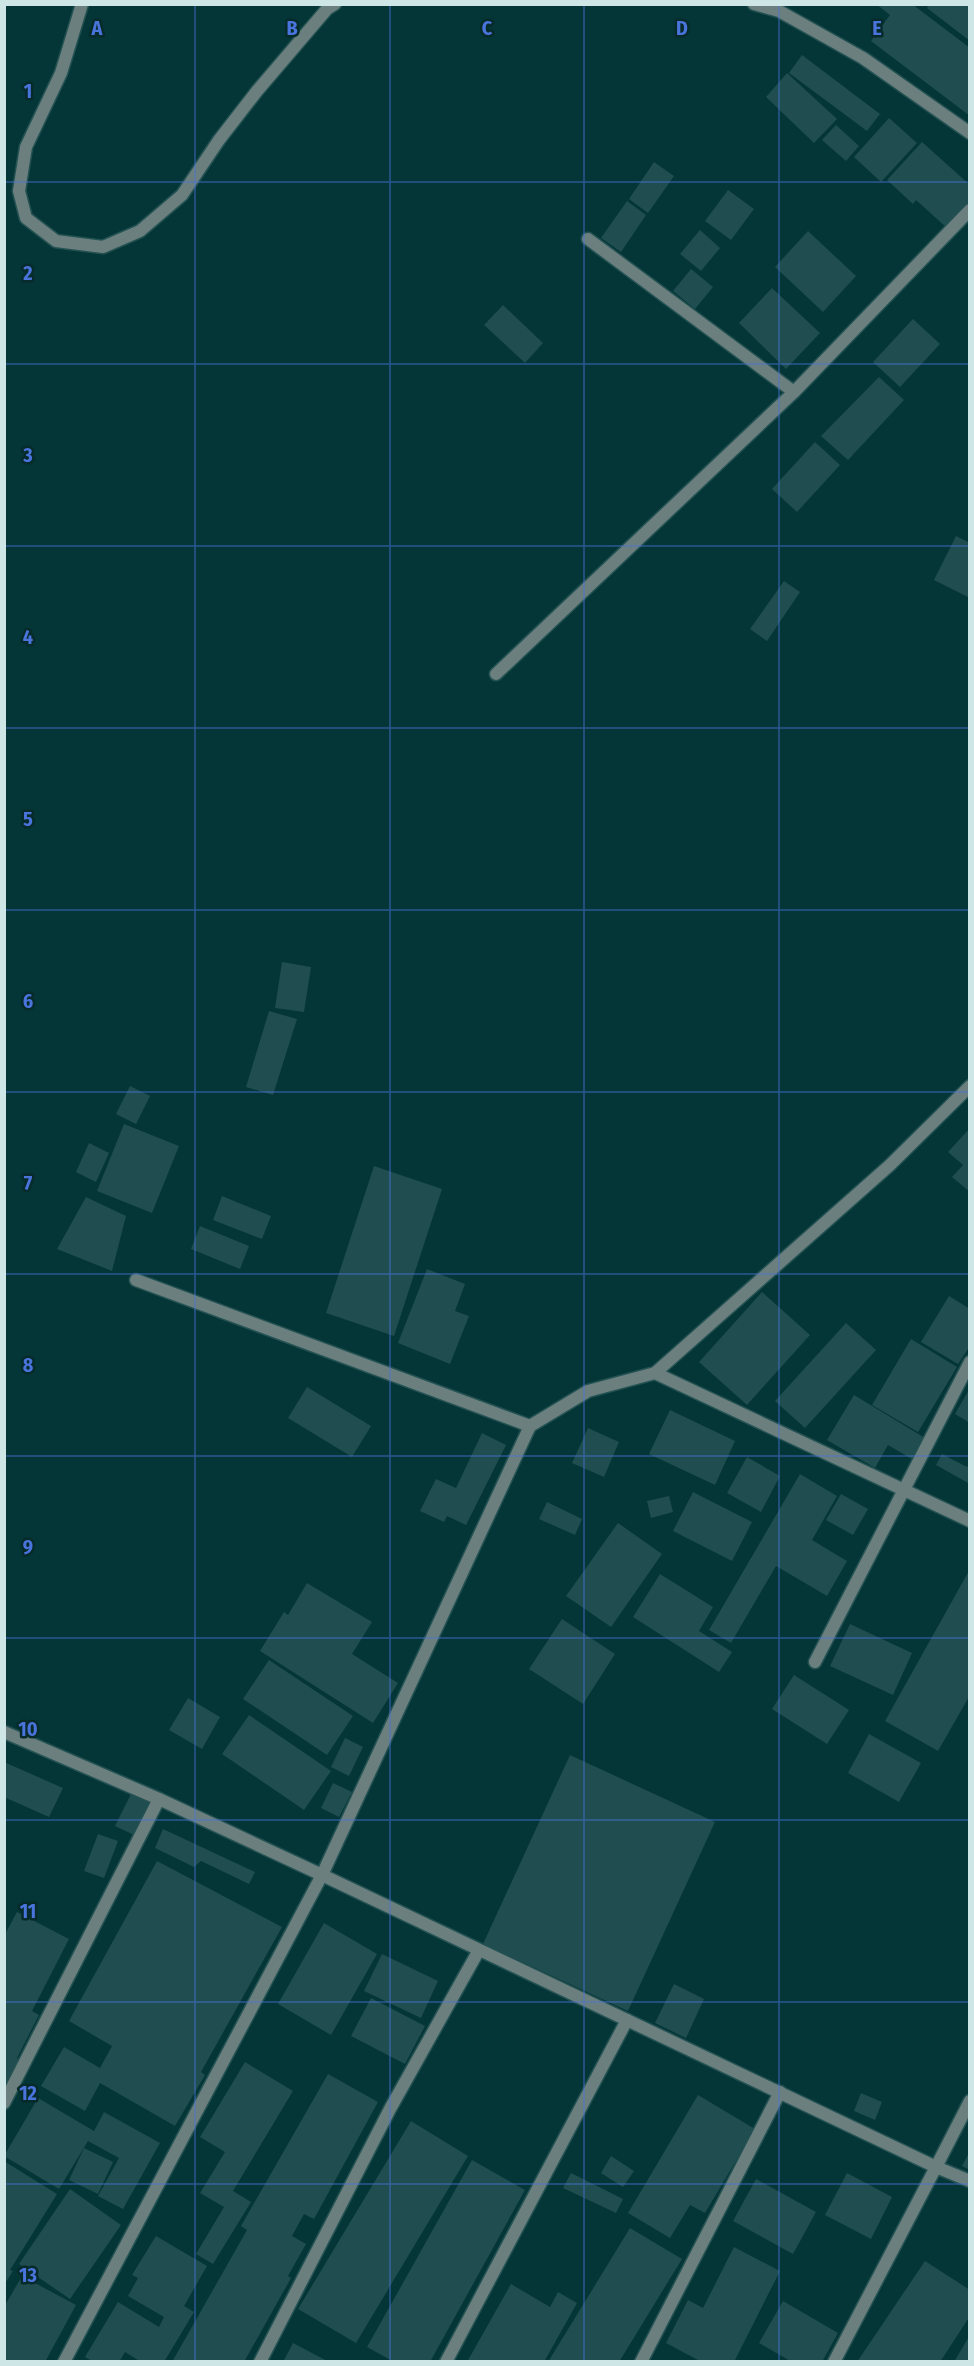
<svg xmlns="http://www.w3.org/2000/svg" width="974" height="2366" viewBox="0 0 974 2366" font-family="'Fira Sans Condensed',sans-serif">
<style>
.building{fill:#204d4f}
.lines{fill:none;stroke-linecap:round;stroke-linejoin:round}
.minor-casing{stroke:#245253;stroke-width:15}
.minor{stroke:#6c7f7f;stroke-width:12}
.grid{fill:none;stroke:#4974dc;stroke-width:1.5;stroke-opacity:0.55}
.grid-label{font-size:20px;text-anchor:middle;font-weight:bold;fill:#4974dc;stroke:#072a2b;stroke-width:5;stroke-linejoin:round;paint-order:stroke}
</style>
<rect width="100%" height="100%" fill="#043637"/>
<g class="building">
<path d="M 876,4 L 912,4 L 970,48 L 970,116 L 871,41 L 890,15 Z"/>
<path d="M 929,4 L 970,4 L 970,41 L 927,8 Z"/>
<path d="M 802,55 L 880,114 L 867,131 L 789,73 Z"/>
<path d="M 787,73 L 837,119 L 814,143 L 766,97 Z"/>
<path d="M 889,118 L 917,143 L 881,182 L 854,157 Z"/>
<path d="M 836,125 L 859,146 L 846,161 L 822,140 Z"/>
<path d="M 922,142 L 970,185 L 970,203 L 947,228 L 916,200 L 913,204 L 887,180 Z"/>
<path d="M 654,162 L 674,176 L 648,213 L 629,199 Z"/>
<path d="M 728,190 L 754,209 L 731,240 L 705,221 Z"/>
<path d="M 627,201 L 646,215 L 621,252 L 601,238 Z"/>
<path d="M 700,230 L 720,248 L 701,271 L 680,254 Z"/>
<path d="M 808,231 L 856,276 L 823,312 L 775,267 Z"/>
<path d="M 691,269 L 713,287 L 695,309 L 673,291 Z"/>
<path d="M 772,288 L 820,333 L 786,369 L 739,323 Z"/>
<path d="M 503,305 L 543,343 L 525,363 L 484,325 Z"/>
<path d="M 913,319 L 940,344 L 900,387 L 873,362 Z"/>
<path d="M 879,377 L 904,400 L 848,460 L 821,436 Z"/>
<path d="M 815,442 L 840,465 L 797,512 L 772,489 Z"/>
<path d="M 956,536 L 970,543 L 970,598 L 934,580 Z"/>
<path d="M 784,581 L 800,592 L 767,641 L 750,629 Z"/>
<path d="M 282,962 L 311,967 L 304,1012 L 275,1008 Z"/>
<path d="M 269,1011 L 297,1019 L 273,1095 L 246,1087 Z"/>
<path d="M 130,1086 L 150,1096 L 136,1124 L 116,1114 Z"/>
<path d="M 124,1124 L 179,1146 L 152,1213 L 97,1191 Z"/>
<path d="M 970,1128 L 970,1192 L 952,1177 L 963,1165 L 948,1152 Z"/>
<path d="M 89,1143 L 109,1153 L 96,1182 L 76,1172 Z"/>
<path d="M 374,1166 L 442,1189 L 394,1336 L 326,1313 Z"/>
<path d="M 222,1196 L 271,1216 L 262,1239 L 213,1220 Z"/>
<path d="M 86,1197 L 126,1216 L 112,1271 L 57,1249 Z"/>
<path d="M 200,1226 L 249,1246 L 240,1269 L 191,1249 Z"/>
<path d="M 427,1269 L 465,1284 L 455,1311 L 469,1316 L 450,1364 L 398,1343 Z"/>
<path d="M 762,1292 L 810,1335 L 747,1405 L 699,1362 Z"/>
<path d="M 949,1296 L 970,1309 L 970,1346 L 958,1364 L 921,1342 Z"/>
<path d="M 846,1323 L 876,1350 L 805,1428 L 775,1401 Z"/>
<path d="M 911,1339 L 957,1367 L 918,1432 L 872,1405 Z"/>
<path d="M 307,1387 L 371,1426 L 352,1457 L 288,1418 Z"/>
<path d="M 970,1388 L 970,1423 L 955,1414 Z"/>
<path d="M 854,1395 L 925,1438 L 912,1459 L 888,1445 L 875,1468 L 827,1440 Z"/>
<path d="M 670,1410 L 735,1441 L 715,1485 L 649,1454 Z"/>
<path d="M 588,1428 L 619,1442 L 604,1477 L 572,1463 Z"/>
<path d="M 482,1433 L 506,1445 L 466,1525 L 447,1516 L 444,1522 L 420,1511 L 436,1479 L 456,1488 Z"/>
<path d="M 942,1454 L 967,1467 L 970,1462 L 970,1484 L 936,1465 Z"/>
<path d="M 747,1457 L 780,1476 L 761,1512 L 727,1493 Z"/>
<path d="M 800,1474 L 837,1496 L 812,1540 L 847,1561 L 827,1596 L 776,1566 L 731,1643 L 709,1630 Z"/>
<path d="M 693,1492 L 752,1522 L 732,1561 L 673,1531 Z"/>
<path d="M 841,1494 L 868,1509 L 853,1535 L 826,1520 Z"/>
<path d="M 669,1496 L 673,1512 L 651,1518 L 647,1501 Z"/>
<path d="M 547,1502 L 582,1519 L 575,1535 L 539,1519 Z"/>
<path d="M 618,1523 L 662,1554 L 611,1627 L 566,1596 Z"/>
<path d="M 970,1569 L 970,1695 L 938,1751 L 885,1721 Z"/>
<path d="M 660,1574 L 713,1607 L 699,1631 L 732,1652 L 719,1672 L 633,1617 Z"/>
<path d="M 307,1583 L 372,1622 L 352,1654 L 398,1683 L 373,1723 L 260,1651 L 284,1612 L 288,1615 Z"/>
<path d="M 562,1619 L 615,1654 L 583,1704 L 529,1669 Z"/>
<path d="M 850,1624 L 912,1653 L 893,1695 L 830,1666 Z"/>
<path d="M 269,1660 L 353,1716 L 327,1755 L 243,1699 Z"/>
<path d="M 794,1675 L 849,1710 L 827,1744 L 772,1709 Z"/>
<path d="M 188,1698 L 220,1717 L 202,1749 L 169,1730 Z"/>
<path d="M 249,1715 L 331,1771 L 304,1810 L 222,1754 Z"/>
<path d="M 869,1734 L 921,1763 L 899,1802 L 848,1773 Z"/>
<path d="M 345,1738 L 363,1747 L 349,1776 L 331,1767 Z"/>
<path d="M 570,1755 L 715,1822 L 628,2011 L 483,1944 Z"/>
<path d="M 4,1762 L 63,1788 L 49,1817 L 4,1797 Z"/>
<path d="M 333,1783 L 352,1792 L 339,1817 L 321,1808 Z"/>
<path d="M 133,1790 L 151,1800 L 134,1835 L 115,1826 Z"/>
<path d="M 163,1829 L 255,1872 L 249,1884 L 201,1861 L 194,1867 L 155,1848 Z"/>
<path d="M 98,1834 L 118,1841 L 104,1878 L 84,1871 Z"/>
<path d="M 157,1861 L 282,1927 L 201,2072 L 205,2075 L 175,2126 L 100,2083 L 85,2111 L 41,2086 L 64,2047 L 100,2068 L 112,2046 L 69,2021 Z"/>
<path d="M 17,1912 L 69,1939 L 32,2011 L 39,2015 L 17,2058 L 19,2060 L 4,2089 L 4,1936 Z"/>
<path d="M 324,1923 L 377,1954 L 331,2035 L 278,2004 Z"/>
<path d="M 382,1954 L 438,1981 L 421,2018 L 364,1991 Z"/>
<path d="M 674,1984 L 704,1999 L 686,2038 L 655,2023 Z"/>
<path d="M 371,1998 L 425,2026 L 405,2064 L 351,2036 Z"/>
<path d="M 245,2062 L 293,2091 L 233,2191 L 251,2202 L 213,2264 L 196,2254 L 224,2207 L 200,2193 L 225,2152 L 200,2137 Z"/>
<path d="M 328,2074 L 378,2102 L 314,2219 L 304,2214 L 292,2236 L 306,2244 L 288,2276 L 291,2278 L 244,2362 L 172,2362 L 247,2230 L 241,2226 Z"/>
<path d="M 861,2093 L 882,2102 L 875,2120 L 854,2111 Z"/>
<path d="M 698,2095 L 755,2129 L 705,2213 L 690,2205 L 670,2238 L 628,2213 Z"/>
<path d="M 38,2098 L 94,2131 L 104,2112 L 160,2143 L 123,2209 L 98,2196 L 119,2158 L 88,2141 L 59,2189 L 4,2156 Z"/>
<path d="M 411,2121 L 468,2156 L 356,2343 L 298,2309 Z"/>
<path d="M 84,2148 L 113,2162 L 98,2194 L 69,2180 Z"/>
<path d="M 970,2151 L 970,2170 L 962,2166 Z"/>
<path d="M 611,2156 L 634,2171 L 623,2187 L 601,2173 Z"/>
<path d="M 472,2160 L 525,2190 L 430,2362 L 394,2362 L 367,2347 Z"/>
<path d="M 4,2161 L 57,2194 L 10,2270 L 13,2271 L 4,2285 Z"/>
<path d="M 571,2173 L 623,2199 L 616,2213 L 563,2188 Z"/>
<path d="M 847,2173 L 892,2197 L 871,2239 L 825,2215 Z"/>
<path d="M 756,2179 L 816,2212 L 793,2254 L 733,2221 Z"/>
<path d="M 70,2189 L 121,2225 L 70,2299 L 19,2264 Z"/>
<path d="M 630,2228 L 682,2259 L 619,2362 L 548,2362 Z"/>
<path d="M 156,2236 L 207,2266 L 184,2306 L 194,2312 L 164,2362 L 141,2362 L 125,2352 L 119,2362 L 94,2362 L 85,2357 L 118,2302 L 159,2327 L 164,2317 L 128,2296 L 138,2278 L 132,2275 Z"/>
<path d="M 734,2247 L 780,2271 L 734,2362 L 698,2362 L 698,2360 L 666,2343 L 688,2300 L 703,2308 Z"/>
<path d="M 925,2261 L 970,2290 L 970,2316 L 940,2362 L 857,2362 Z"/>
<path d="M 22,2276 L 76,2305 L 45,2362 L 4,2362 L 4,2307 Z"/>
<path d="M 511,2284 L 550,2307 L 558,2292 L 577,2303 L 544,2362 L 467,2362 Z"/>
<path d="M 783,2301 L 838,2333 L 822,2362 L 792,2362 L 759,2343 Z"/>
<path d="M 970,2335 L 970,2362 L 954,2362 Z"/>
<path d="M 293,2343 L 329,2362 L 283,2362 Z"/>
</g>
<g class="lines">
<defs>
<g id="minor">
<path d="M 82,4 L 61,73 L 26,147 L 19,191 L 26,218 L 56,241 L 103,247 L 140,231 L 182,195 L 219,140 L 257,91 L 327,9 L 335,4"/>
<path d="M 754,4 L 779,11 L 863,58 L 970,133"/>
<path d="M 588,239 L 794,392"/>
<path d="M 496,674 L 794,392 L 970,210"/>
<path d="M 970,1086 L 890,1165 L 655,1373 L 970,1521"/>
<path d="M 136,1280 L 530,1426"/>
<path d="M 655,1373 L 588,1391 L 530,1426 L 322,1875 L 936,2167 L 834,2362"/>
<path d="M 815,1662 L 970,1362"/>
<path d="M 4,1732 L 159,1799 L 322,1875 L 64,2362"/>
<path d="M 970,2101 L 936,2167 L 970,2181"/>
<path d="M 4,2103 L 159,1799"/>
<path d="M 260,2362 L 390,2109 L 479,1950"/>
<path d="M 446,2362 L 627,2020"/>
<path d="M 641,2362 L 780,2092"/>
</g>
</defs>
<use href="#minor" class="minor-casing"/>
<use href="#minor" class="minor"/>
</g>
<path class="grid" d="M 195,4 L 195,2362M 390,4 L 390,2362M 584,4 L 584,2362M 779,4 L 779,2362M 4,182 L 970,182M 4,364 L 970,364M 4,546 L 970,546M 4,728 L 970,728M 4,910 L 970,910M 4,1092 L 970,1092M 4,1274 L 970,1274M 4,1456 L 970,1456M 4,1638 L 970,1638M 4,1820 L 970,1820M 4,2002 L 970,2002M 4,2184 L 970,2184"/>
<g class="grid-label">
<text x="97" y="35">A</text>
<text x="292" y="35">B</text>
<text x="487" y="35">C</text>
<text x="682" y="35">D</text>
<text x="877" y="35">E</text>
<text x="28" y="98">1</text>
<text x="28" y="280">2</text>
<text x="28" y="462">3</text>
<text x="28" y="644">4</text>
<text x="28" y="826">5</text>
<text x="28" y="1008">6</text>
<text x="28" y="1190">7</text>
<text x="28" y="1372">8</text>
<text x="28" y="1554">9</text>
<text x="28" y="1736">10</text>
<text x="28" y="1918">11</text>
<text x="28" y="2100">12</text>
<text x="28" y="2282">13</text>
</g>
<rect width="974" height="2366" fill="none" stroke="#cee6e6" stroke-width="12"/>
</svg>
